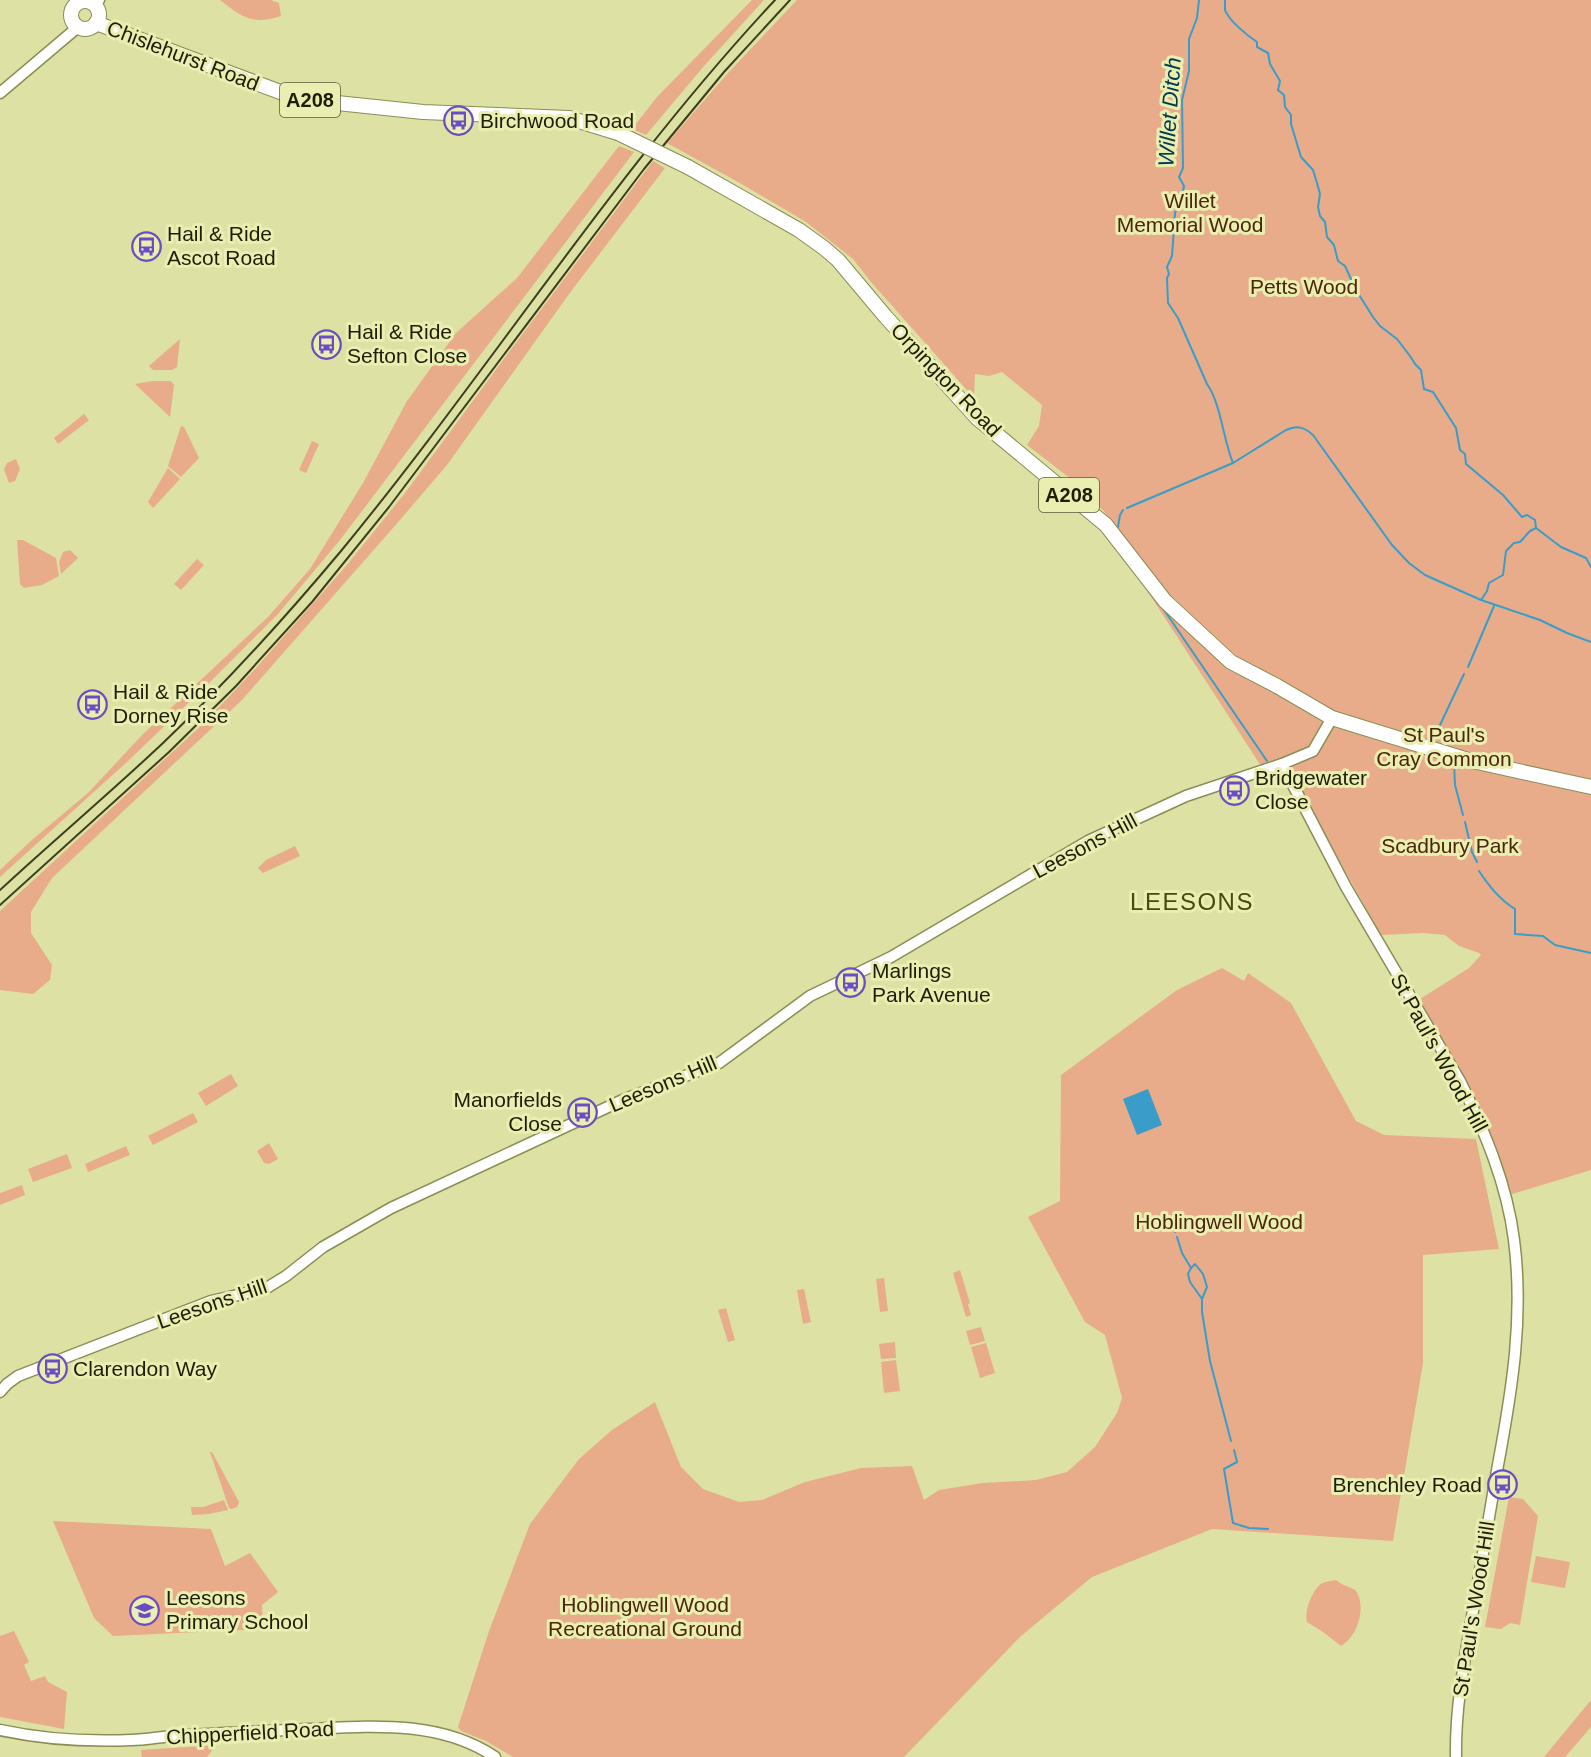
<svg xmlns="http://www.w3.org/2000/svg" width="1591" height="1757" viewBox="0 0 1591 1757" font-family="Helvetica,sans-serif">
<style>
.green{fill:#e8ac8a}
.water{fill:#3a9dc9}
.lines{fill:none;stroke-linecap:round;stroke-linejoin:round}
.stream{stroke:#3a9dc9;stroke-width:2}
.minor-casing{stroke:#8b8e54;stroke-width:13}
.major-casing{stroke:#8b8e54;stroke-width:16}
.minor{stroke:#fff;stroke-width:10}
.major{stroke:#fff;stroke-width:14}
.rail{stroke:#3c3e20;stroke-width:2}
.major-bridge-casing{stroke:#8b8e54;stroke-width:16;stroke-linecap:butt}
.major-bridge{stroke:#fff;stroke-width:14}
.labels{text-anchor:middle;stroke-width:6;stroke-linejoin:round;paint-order:stroke}
.shield{fill:#eaeeb1;stroke:#5a5c39;stroke-width:1.5}
.shield-label{font-size:20px;font-weight:bold;fill:#1d1e06}
.street-label{font-size:21px;fill:#1d1e06;stroke:#eaeeb1}
.poi-label{font-size:21px;fill:#1d1e06;stroke:#eaeeb1;text-anchor:start}
.park-label{font-size:21px;fill:#4b250c;stroke:#eaeeb1}
.water-label{font-size:22px;font-style:italic;fill:#003a51;stroke:#eaeeb1}
.quarter-label{font-size:24px;letter-spacing:1.5px;fill:#484a0e;stroke:#eaeeb1}
</style>
<rect width="100%" height="100%" fill="#dde1a4"/>
<g class="green">
<path d="M 220,0 L 271,0 L 279,3 L 281,16 C 252,25 243,18 220,0 Z"/>
<path d="M 752,0 L 764,0 L 704,66 L 646,135 L 632,129 L 657,97 Z"/>
<path d="M 797,0 L 1591,0 L 1591,1170 L 1509,1195 L 1495,1148 L 1477,1105 L 1417,1001 L 1469,968 L 1481,955 L 1479,953 L 1459,946 L 1445,935 L 1423,933 L 1381,935 L 1300,790 L 1280,760 L 1261,766 L 1135,572 L 1144,565 L 1103,510 L 1097,505 L 1098,503 L 1093,496 L 1027,445 L 1039,426 L 1042,405 L 1002,372 L 989,376 L 975,374 L 974,398 L 871,282 L 853,259 L 806,222 L 738,182 L 667,143 L 728,73 Z"/>
<path d="M 619,146 L 634,152 L 340,540 L 278,614 L 207,685 L 127,762 L 0,877 L 0,870 L 33,839 L 88,793 L 143,734 L 268,617 L 310,569 L 363,483 L 407,401 L 456,333 L 517,278 Z"/>
<path d="M 653,161 L 665,168 L 569,294 L 447,465 L 400,520 L 242,700 L 52,878 L 31,912 L 31,933 L 52,965 L 50,980 L 33,994 L 0,990 L 0,911 L 204,723 L 256,668 L 346,566 L 405,493 L 509,352 Z"/>
<path d="M 180,339 L 177,367 L 172,370 L 153,370 L 149,366 Z"/>
<path d="M 153,381 L 171,381 L 174,385 L 170,417 L 135,384 Z"/>
<path d="M 84,414 L 89,420 L 58,444 L 54,438 Z"/>
<path d="M 181,426 L 184,427 L 199,458 L 181,477 L 168,466 Z"/>
<path d="M 312,441 L 319,444 L 306,473 L 299,470 Z"/>
<path d="M 16,459 L 20,469 L 15,481 L 9,483 L 4,469 L 7,463 Z"/>
<path d="M 168,468 L 180,479 L 153,508 L 148,502 Z"/>
<path d="M 17,540 L 23,540 L 56,558 L 59,576 L 42,585 L 24,588 L 20,584 Z"/>
<path d="M 70,550 L 78,558 L 61,574 L 59,562 L 63,552 Z"/>
<path d="M 197,559 L 204,565 L 181,590 L 174,584 Z"/>
<path d="M 295,846 L 300,856 L 263,873 L 258,868 L 266,860 Z"/>
<path d="M 1222,968 L 1244,981 L 1248,973 L 1291,1003 L 1356,1121 L 1384,1135 L 1476,1139 L 1499,1249 L 1423,1255 L 1423,1363 L 1393,1541 L 1212,1529 L 1092,1577 L 1021,1636 L 904,1757 L 513,1757 L 486,1741 L 461,1731 L 458,1727 L 489,1631 L 530,1524 L 579,1459 L 612,1430 L 655,1402 L 681,1467 L 703,1489 L 739,1502 L 762,1500 L 805,1482 L 861,1468 L 912,1466 L 924,1500 L 939,1490 L 983,1483 L 1036,1480 L 1067,1472 L 1095,1447 L 1117,1413 L 1122,1398 L 1105,1335 L 1085,1322 L 1028,1217 L 1060,1201 L 1061,1075 L 1177,990 Z"/>
<path d="M 231,1074 L 238,1086 L 206,1106 L 198,1093 Z"/>
<path d="M 193,1113 L 198,1122 L 153,1145 L 148,1136 Z"/>
<path d="M 269,1143 L 278,1159 L 269,1164 L 264,1163 L 257,1151 Z"/>
<path d="M 126,1146 L 130,1155 L 88,1172 L 85,1164 Z"/>
<path d="M 67,1154 L 72,1168 L 33,1182 L 28,1169 Z"/>
<path d="M 22,1185 L 25,1195 L 0,1205 L 0,1193 Z"/>
<path d="M 960,1270 L 970,1303 L 968,1304 L 971,1315 L 966,1317 L 953,1273 Z"/>
<path d="M 884,1278 L 888,1311 L 880,1312 L 876,1279 Z"/>
<path d="M 804,1289 L 811,1322 L 803,1324 L 797,1290 Z"/>
<path d="M 726,1308 L 735,1340 L 728,1342 L 718,1310 Z"/>
<path d="M 981,1327 L 985,1341 L 970,1345 L 966,1331 Z"/>
<path d="M 895,1342 L 896,1358 L 881,1359 L 879,1344 Z"/>
<path d="M 986,1343 L 995,1373 L 980,1378 L 971,1347 Z"/>
<path d="M 896,1360 L 900,1391 L 884,1393 L 881,1362 Z"/>
<path d="M 210,1452 L 212,1452 L 239,1502 L 237,1507 L 231,1509 L 229,1508 Z"/>
<path d="M 1509,1497 L 1523,1499 L 1538,1516 L 1520,1625 L 1510,1623 L 1501,1629 L 1485,1627 Z"/>
<path d="M 224,1500 L 228,1510 L 209,1514 L 192,1515 L 191,1507 L 203,1507 Z"/>
<path d="M 53,1521 L 211,1529 L 225,1566 L 250,1553 L 278,1592 L 262,1605 L 263,1629 L 113,1636 L 94,1618 Z"/>
<path d="M 1536,1556 L 1570,1562 L 1565,1588 L 1531,1582 Z"/>
<path d="M 1336,1580 C 1341,1585 1354,1588 1356,1591 C 1367,1608 1357,1637 1341,1646 L 1323,1632 L 1307,1622 C 1304,1612 1312,1590 1321,1584 C 1326,1581 1330,1581 1336,1580 Z"/>
<path d="M 14,1631 L 29,1662 L 24,1665 L 31,1681 L 45,1676 L 48,1682 L 67,1692 L 64,1729 L 0,1717 L 0,1636 Z"/>
<path d="M 1591,1700 L 1591,1727 L 1565,1757 L 1544,1757 Z"/>
<path d="M 216,1745 L 207,1757 L 142,1757 L 141,1750 Z"/>
</g>
<path class="water" d="M 1148,1089 L 1162,1125 L 1137,1135 L 1123,1099 Z"/>
<g class="lines">
<g class="stream">
<path d="M 1199,0 L 1197,18 L 1189,39 L 1189,71 L 1182,100 L 1183,168 L 1179,177 L 1184,186 L 1182,197 L 1175,213 L 1172,256 L 1167,267 L 1169,274 L 1167,278 L 1168,303 L 1178,318 L 1207,384 C 1221,404 1223,439 1233,463"/>
<path d="M 1225,0 C 1225,1 1225,9 1225,10 C 1229,21 1248,36 1257,42 L 1257,47 L 1268,53 L 1270,64 L 1280,81 L 1278,90 L 1284,95 L 1285,107 L 1291,115 L 1291,124 L 1301,157 L 1313,170 L 1317,183 L 1320,194 L 1318,207 L 1320,216 L 1325,222 L 1327,237 L 1334,245 L 1338,261 L 1345,266 L 1356,290 L 1373,317 L 1380,326 L 1397,339 L 1410,356 L 1415,364 L 1421,370 L 1424,389 L 1433,392 L 1456,428 L 1460,450 L 1465,454 L 1466,464 L 1503,495 L 1522,517 L 1527,515 L 1535,520 L 1536,528 L 1540,531 L 1561,547 L 1586,558 L 1591,567"/>
<path d="M 1127,508 L 1233,463 L 1286,430 C 1297,425 1304,427 1313,435 L 1392,545 L 1409,563 L 1425,575 L 1481,600 L 1540,620 L 1567,633 L 1591,642"/>
<path d="M 1118,527 L 1120,515 L 1123,510"/>
<path d="M 1481,600 L 1487,591 L 1489,583 L 1503,575 L 1506,551 L 1514,543 L 1520,542 L 1530,531 L 1536,528"/>
<path d="M 1162,607 L 1267,761"/>
<path d="M 1468,667 L 1494,606"/>
<path d="M 1442,745 L 1432,742 L 1464,674"/>
<path d="M 1454,763 L 1455,785 L 1463,815"/>
<path d="M 1465,822 L 1472,852 L 1477,862"/>
<path d="M 1479,871 C 1489,886 1499,899 1515,909 L 1515,934 L 1543,936 L 1555,945 L 1591,953"/>
<path d="M 1173,1225 L 1175,1232"/>
<path d="M 1177,1237 L 1182,1253 L 1191,1268 L 1188,1274 L 1190,1282 L 1202,1299"/>
<path d="M 1191,1268 L 1195,1264 L 1203,1274 L 1207,1287 L 1202,1299 L 1202,1312 L 1210,1361 L 1231,1441"/>
<path d="M 1234,1450 L 1237,1462 L 1224,1469 L 1233,1523 L 1249,1528 L 1268,1529"/>
</g>
<defs>
<g id="minor">
<path d="M 95,5 L 99,0"/>
<path d="M 0,93 L 78,27"/>
<path d="M 1282,764 L 1346,887 L 1460,1081 C 1485,1132 1507,1184 1514,1240 C 1524,1317 1512,1390 1498,1465 C 1490,1510 1483,1555 1475,1599 C 1466,1652 1455,1704 1456,1757"/>
<path d="M 0,1392 L 7,1384 L 18,1376 L 211,1301 L 265,1289 L 286,1276 L 323,1247 L 391,1208 L 625,1099 L 719,1063 L 810,996 L 891,957 L 1088,841 L 1186,796 L 1282,764 L 1313,751 L 1332,718"/>
<path d="M 0,1730 C 42,1739 88,1742 132,1740 C 145,1740 159,1737 172,1736 C 218,1733 264,1731 309,1729 C 372,1726 440,1720 495,1757"/>
</g>
<g id="major">
<circle cx="85" cy="15" r="14"/>
<path d="M 96,23 L 299,99 L 423,112 L 569,118 L 618,133"/>
<path d="M 688,167 L 799,230 L 824,248 L 838,260 L 885,316 L 977,418 L 1106,525 L 1165,601 L 1231,662 L 1277,686 L 1332,718 L 1468,760 L 1591,787"/>
</g>
</defs>
<use href="#minor" class="minor-casing"/>
<use href="#major" class="major-casing"/>
<use href="#minor" class="minor"/>
<use href="#major" class="major"/>
<g class="rail">
<path d="M 0,890 C 54,840 110,793 163,743 C 226,683 285,618 341,551 C 490,370 615,171 775,0"/>
<path d="M 0,905 L 169,752 L 236,686 L 312,602 L 389,507 L 644,169 L 724,72 L 790,0"/>
</g>
<defs>
<path id="major-bridge" d="M 618,133 L 688,167"/>
</defs>
<use href="#major-bridge" class="major-bridge-casing"/>
<use href="#major-bridge" class="major-bridge"/>
</g>
<defs>
<symbol id="bus-ring" viewBox="-11 -11 22 22"><circle r="9.5" fill="#eaeeb1" stroke="#6c4cc5" stroke-width="1.5"/><path d="M-5-6H5V4H4V6H2V4H-2V6H-4V4H-5ZM-3.5-4V0h7V-4ZM-3.5 1.2v1.5H-2V1.2ZM2 1.2v1.5H3.5V1.2Z" fill="#6c4cc5"/></symbol>
<symbol id="school-ring" viewBox="-11 -11 22 22"><circle r="9.5" fill="#eaeeb1" stroke="#6c4cc5" stroke-width="1.5"/><path d="M0-5L7-2L0 1L-7-2ZM-4 1L0 2.5L4 1V4Q0 6-4 4Z" fill="#6c4cc5"/></symbol>
</defs>
<g fill-rule="evenodd">
<use href="#bus-ring" x="442" y="104" width="33" height="33"/>
<use href="#bus-ring" x="130" y="230" width="33" height="33"/>
<use href="#bus-ring" x="310" y="328" width="33" height="33"/>
<use href="#bus-ring" x="76" y="688" width="33" height="33"/>
<use href="#bus-ring" x="1218" y="774" width="33" height="33"/>
<use href="#bus-ring" x="834" y="966" width="33" height="33"/>
<use href="#bus-ring" x="566" y="1096" width="33" height="33"/>
<use href="#bus-ring" x="36" y="1352" width="33" height="33"/>
<use href="#bus-ring" x="1486" y="1468" width="33" height="33"/>
<use href="#school-ring" x="128" y="1594" width="33" height="33"/>
</g>
<g class="labels">
<g class="shield">
<rect x="280" y="83" width="60" height="34" rx="4.5"/>
<rect x="1039" y="478" width="60" height="34" rx="4.5"/>
</g>
<g class="shield-label">
<text x="310" y="107">A208</text>
<text x="1069" y="502">A208</text>
</g>
<g class="street-label">
<text transform="translate(183 56) rotate(21)" y="7">Chislehurst Road</text>
<text transform="translate(946 380) rotate(46)" y="7">Orpington Road</text>
<text transform="translate(1085 846) rotate(-28)" y="7">Leesons Hill</text>
<text transform="translate(1439 1053) rotate(61)" y="7">St Paul's Wood Hill</text>
<text transform="translate(663 1084) rotate(-23)" y="7">Leesons Hill</text>
<text transform="translate(212 1304) rotate(-19)" y="7">Leesons Hill</text>
<text transform="translate(1474 1609) rotate(-81)" y="7">St Paul's Wood Hill</text>
<text transform="translate(250 1733) rotate(-3)" y="7">Chipperfield Road</text>
</g>
<g class="poi-label">
<text x="480" y="128">Birchwood Road</text>
<text x="167" y="241">Hail &amp; Ride<tspan x="167" dy="24">Ascot Road</tspan></text>
<text x="347" y="339">Hail &amp; Ride<tspan x="347" dy="24">Sefton Close</tspan></text>
<text x="113" y="699">Hail &amp; Ride<tspan x="113" dy="24">Dorney Rise</tspan></text>
<text x="1255" y="785">Bridgewater<tspan x="1255" dy="24">Close</tspan></text>
<text x="872" y="978">Marlings<tspan x="872" dy="24">Park Avenue</tspan></text>
<text x="562" y="1107" text-anchor="end">Manorfields<tspan x="562" dy="24">Close</tspan></text>
<text x="73" y="1376">Clarendon Way</text>
<text x="1482" y="1492" text-anchor="end">Brenchley Road</text>
<text x="166" y="1605">Leesons<tspan x="166" dy="24">Primary School</tspan></text>
</g>
<g class="park-label">
<text x="1190" y="208">Willet<tspan x="1190" dy="24">Memorial Wood</tspan></text>
<text x="1304" y="294">Petts Wood</text>
<text x="1444" y="742">St Paul's<tspan x="1444" dy="24">Cray Common</tspan></text>
<text x="1450" y="853">Scadbury Park</text>
<text x="1219" y="1229">Hoblingwell Wood</text>
<text x="645" y="1612">Hoblingwell Wood<tspan x="645" dy="24">Recreational Ground</tspan></text>
</g>
<g class="water-label">
<text transform="translate(1169 112) rotate(-86)" y="8">Willet Ditch</text>
</g>
<g class="quarter-label">
<text x="1192" y="910">LEESONS</text>
</g>
</g>
</svg>
